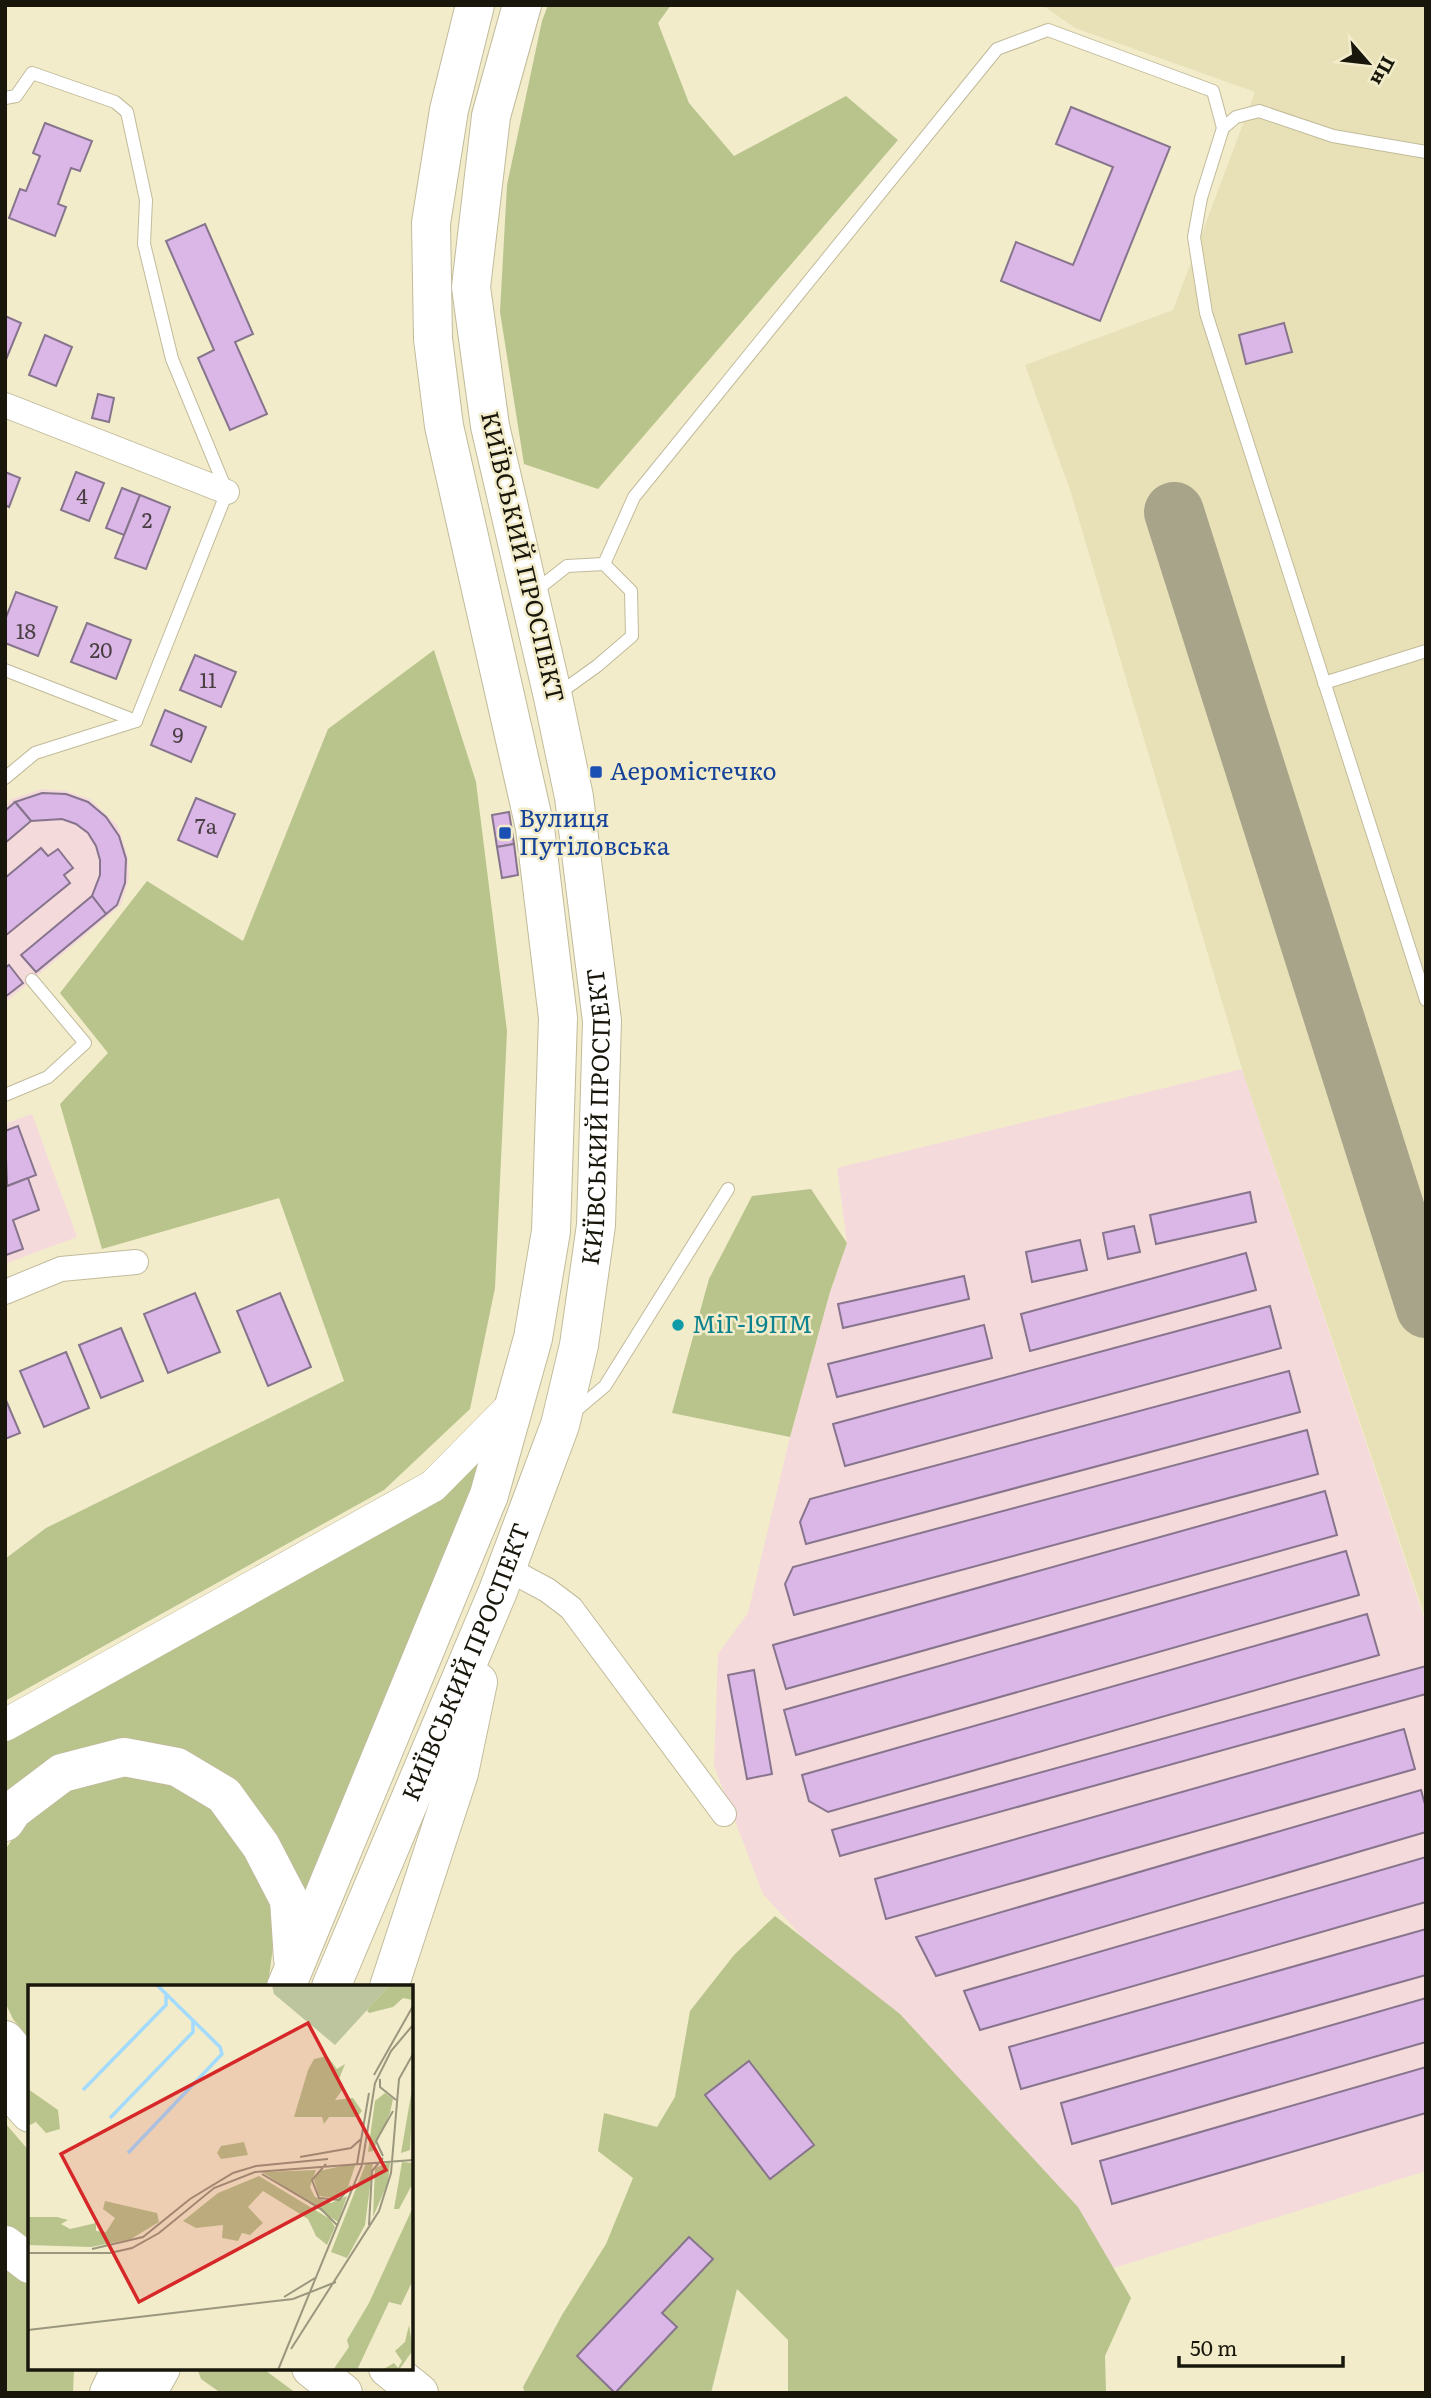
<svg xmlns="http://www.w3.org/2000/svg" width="1431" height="2398" viewBox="0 0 1431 2398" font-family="Literata,serif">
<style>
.industrial{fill:#f5dadb}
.built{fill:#e8e1b8}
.forest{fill:#b8c48c}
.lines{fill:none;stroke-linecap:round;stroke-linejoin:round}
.taxiway{stroke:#a8a48a;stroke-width:60}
.building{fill:#dbb7e7;stroke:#87748d;stroke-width:2}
.service-casing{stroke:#c1bb9b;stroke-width:14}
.minor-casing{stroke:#c1bb9b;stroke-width:26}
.tertiary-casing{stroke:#c1bb9b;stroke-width:33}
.primary-casing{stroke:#c1bb9b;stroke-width:40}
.service{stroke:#fff;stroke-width:12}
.minor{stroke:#fff;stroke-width:24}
.tertiary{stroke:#fff;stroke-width:32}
.primary{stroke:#fff;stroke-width:38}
.transit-dot{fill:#1a4fb4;stroke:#f2eccb;stroke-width:2.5}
.culture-dot{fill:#0f9aa8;stroke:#f2eccb;stroke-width:2.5}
.labels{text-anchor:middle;stroke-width:5;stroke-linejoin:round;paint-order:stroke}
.number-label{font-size:21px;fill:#4a3f42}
.street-label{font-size:24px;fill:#19170b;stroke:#f2eccb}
.transit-label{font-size:24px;fill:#164399;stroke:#f2eccb;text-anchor:start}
.culture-label{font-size:24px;fill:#0d838f;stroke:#f2eccb;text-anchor:start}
.inset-river{fill:none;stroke:#a3dbfe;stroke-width:3.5}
.inset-road{fill:none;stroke:#9b977e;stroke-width:2}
.view{fill:#d62828;fill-opacity:0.15;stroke:#d62828;stroke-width:3.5}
.inset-edge{fill:none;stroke:#19170b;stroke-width:3.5}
</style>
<rect width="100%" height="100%" fill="#f2eccb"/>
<g class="industrial">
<path d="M 42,789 L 65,791 L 90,799 L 118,826 L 128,857 L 129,879 L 121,905 L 5,1003 L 5,805 L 12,799 Z"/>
<path d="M 1242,1069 L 1426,1624 L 1426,2171 L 1075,2280 L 1051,2209 L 763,1894 L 714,1766 L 718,1654 L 748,1613 L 790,1437 L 830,1292 L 847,1243 L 837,1168 Z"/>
<path d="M 32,1114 L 77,1237 L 5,1264 L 5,1124 Z"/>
</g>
<path class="built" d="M 1042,5 L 1426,5 L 1426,1620 L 1242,1069 L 1070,490 L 1025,365 L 1173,310 L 1255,92 L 1075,28 Z"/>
<g class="forest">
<path d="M 548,5 L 671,5 L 658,23 L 689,103 L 734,156 L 846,96 L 898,140 L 598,489 L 524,464 L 500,312 L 507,185 L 542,21 Z"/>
<path d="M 434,650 L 476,782 L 507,1031 L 495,1288 L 470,1409 L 384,1490 L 5,1701 L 5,1559 L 46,1528 L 344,1381 L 279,1198 L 102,1249 L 60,1104 L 108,1053 L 60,993 L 147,881 L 243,941 L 328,729 Z"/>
<path d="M 811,1189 L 847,1243 L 830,1292 L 790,1437 L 672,1413 L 709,1279 L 752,1196 Z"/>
<path d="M 487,1445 L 460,1525 L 298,1924 L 181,1752 L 5,1799 L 5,1735 Z"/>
<path d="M 143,1769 L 216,1808 L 265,1884 L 275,1932 L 269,1977 L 265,1987 L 30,1987 L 30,2040 L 13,2019 L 5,2002 L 5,1850 L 26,1819 L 73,1786 Z"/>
<path d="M 775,1916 L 900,2014 L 1078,2207 L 1131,2298 L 1105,2356 L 1106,2393 L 788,2393 L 788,2340 L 737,2289 L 711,2393 L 525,2393 L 523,2387 L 562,2315 L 606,2244 L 633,2178 L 598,2151 L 604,2113 L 657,2127 L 675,2097 L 690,2011 L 734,1955 Z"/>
<path d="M 5,2123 L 30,2152 L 30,2249 L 5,2226 Z"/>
<path d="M 5,2267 L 30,2286 L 30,2368 L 74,2368 L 73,2393 L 5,2393 Z"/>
<path d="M 197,2368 L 262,2368 L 296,2393 L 221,2393 L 201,2379 Z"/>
</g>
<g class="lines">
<path class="taxiway" d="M 1174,512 L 1426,1308"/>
</g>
<g class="building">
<path d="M 1071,107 L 1170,147 L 1100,321 L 1001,281 L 1016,242 L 1073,265 L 1113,167 L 1056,144 Z"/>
<path d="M 45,123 L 92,141 L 80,171 L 71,168 L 58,204 L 66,207 L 55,236 L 9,218 L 20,189 L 26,191 L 40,156 L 33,153 Z"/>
<path d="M 205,224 L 253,334 L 235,342 L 267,414 L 230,430 L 198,358 L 214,350 L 166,241 Z"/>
<path d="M 5,316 L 21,323 L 5,362 Z"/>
<path d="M 1284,323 L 1292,352 L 1246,364 L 1239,335 Z"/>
<path d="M 45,335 L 72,347 L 56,386 L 29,375 Z"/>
<path d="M 98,394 L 114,398 L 109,422 L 92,418 Z"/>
<path d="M 5,472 L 20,478 L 9,507 L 5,505 Z"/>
<path d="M 76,472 L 104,483 L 89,521 L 61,510 Z"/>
<path d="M 122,488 L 140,495 L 124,535 L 106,528 Z"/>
<path d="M 140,495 L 170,507 L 146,569 L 115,558 Z"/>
<path d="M 16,592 L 57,607 L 38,656 L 5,643 L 5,620 Z"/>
<path d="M 87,623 L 131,640 L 116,679 L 71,662 Z"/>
<path d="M 195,655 L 236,672 L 221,707 L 180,690 Z"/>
<path d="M 165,710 L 206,727 L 191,762 L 151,745 Z"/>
<path d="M 42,793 L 66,794 L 88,802 L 106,817 L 119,836 L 126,859 L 125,883 L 117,905 L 106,914 L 92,896 L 100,875 L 100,860 L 96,846 L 88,833 L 76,824 L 62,819 L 31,821 L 15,802 Z"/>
<path d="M 196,798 L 235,814 L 217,857 L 178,840 Z"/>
<path d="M 15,802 L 31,821 L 5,843 L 5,811 Z"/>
<path d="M 509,812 L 514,844 L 497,847 L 492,815 Z"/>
<path d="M 514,844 L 518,875 L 502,878 L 497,847 Z"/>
<path d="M 41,848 L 48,856 L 58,849 L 73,868 L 64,875 L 70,883 L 5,936 L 5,878 Z"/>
<path d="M 92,896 L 106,914 L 36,972 L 21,955 Z"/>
<path d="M 9,965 L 23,983 L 5,997 L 5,968 Z"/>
<path d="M 18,1126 L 36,1175 L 7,1186 L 5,1131 Z"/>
<path d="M 28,1178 L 39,1210 L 13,1220 L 23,1249 L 6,1255 L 5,1187 Z"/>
<path d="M 1250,1192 L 1256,1222 L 1156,1244 L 1150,1215 Z"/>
<path d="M 1134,1226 L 1140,1252 L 1108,1259 L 1103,1233 Z"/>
<path d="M 1080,1240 L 1087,1270 L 1032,1282 L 1026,1252 Z"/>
<path d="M 1246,1253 L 1256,1290 L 1030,1351 L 1021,1314 Z"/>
<path d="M 964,1276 L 969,1299 L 843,1328 L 838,1304 Z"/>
<path d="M 195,1293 L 220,1352 L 168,1373 L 144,1314 Z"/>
<path d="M 280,1293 L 311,1367 L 268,1386 L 237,1311 Z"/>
<path d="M 1270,1306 L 1281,1348 L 845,1466 L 833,1424 Z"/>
<path d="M 984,1325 L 992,1358 L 837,1397 L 828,1364 Z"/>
<path d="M 121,1328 L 143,1381 L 101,1398 L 79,1345 Z"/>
<path d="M 66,1352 L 89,1408 L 44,1427 L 20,1371 Z"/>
<path d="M 1289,1371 L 1300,1412 L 806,1544 L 800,1522 L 810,1499 Z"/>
<path d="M 5,1398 L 20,1433 L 5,1439 Z"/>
<path d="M 1307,1430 L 1318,1474 L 794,1615 L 785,1584 L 793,1567 Z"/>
<path d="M 1325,1491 L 1337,1535 L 786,1689 L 773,1645 Z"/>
<path d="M 1346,1551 L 1359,1595 L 796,1755 L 784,1710 Z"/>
<path d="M 1367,1614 L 1379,1655 L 828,1812 L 809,1801 L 802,1775 Z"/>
<path d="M 1426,1666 L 1426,1694 L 840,1856 L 832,1830 Z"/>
<path d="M 754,1670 L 772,1774 L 747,1779 L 728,1675 Z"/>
<path d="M 1404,1729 L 1415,1769 L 886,1919 L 875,1879 Z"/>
<path d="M 1421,1790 L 1426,1808 L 1426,1832 L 936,1976 L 916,1937 Z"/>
<path d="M 1426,1857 L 1426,1902 L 980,2030 L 964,1991 Z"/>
<path d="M 1426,1929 L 1426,1975 L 1021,2089 L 1009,2047 Z"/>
<path d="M 1426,1998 L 1426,2042 L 1072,2144 L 1061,2103 Z"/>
<path d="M 749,2061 L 814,2145 L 770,2179 L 705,2095 Z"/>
<path d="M 1426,2067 L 1426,2113 L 1112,2204 L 1100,2161 Z"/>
<path d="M 689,2237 L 713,2259 L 662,2313 L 677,2327 L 615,2393 L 577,2356 Z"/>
</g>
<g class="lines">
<defs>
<g id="service">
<path d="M 5,98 L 16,96 L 32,73 L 115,102 L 127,112 L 146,200 L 144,244 L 172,359 L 227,492 L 136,721"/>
<path d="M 1426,152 L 1333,136 L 1259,111 L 1236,117 L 1223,128 L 1201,198 L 1194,237 L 1206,313 L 1426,1000"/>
<path d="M 534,592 L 567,566 L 604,564"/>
<path d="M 5,670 L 136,721"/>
<path d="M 1324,683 L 1426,651"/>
<path d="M 558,694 L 597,666 L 632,636 L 631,591 L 604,564 L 634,497 L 997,49 L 1048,30 L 1213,91 L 1223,128"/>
<path d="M 5,778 L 35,753 L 136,721"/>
<path d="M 5,1095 L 48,1077 L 85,1043 L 32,980"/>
<path d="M 573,1413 L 605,1386 L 728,1189"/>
</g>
<g id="minor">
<path d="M 5,405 L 227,492"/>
<path d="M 5,1292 L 61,1269 L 136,1262"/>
<path d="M 506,1568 L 547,1590 L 571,1608 L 724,1814"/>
</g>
<path id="tertiary" d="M 5,1725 L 433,1486 L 516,1402"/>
<g id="primary">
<path d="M 5,1822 L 13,1810 L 62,1773 L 124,1757 L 177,1767 L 224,1795 L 261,1846 L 289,1900 L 293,1959"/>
<path d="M 286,1987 L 489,1495 L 533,1338 L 551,1231 L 558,1018 L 535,828 L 444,426 L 433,339 L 431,223 L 449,110 L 475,5"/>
<path id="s1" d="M 331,1987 L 498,1591 L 560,1425 L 579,1345 L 596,1225 L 602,1021 L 574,797 L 553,697 L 490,426 L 471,287 L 491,116 L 522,5"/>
<path d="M 389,1987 L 459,1773 L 478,1682"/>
<path d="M 5,2040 L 30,2070"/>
<path d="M 5,2085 L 30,2113"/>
<path d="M 5,2245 L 30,2264"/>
<path d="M 311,2368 L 343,2393"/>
<path d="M 388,2368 L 419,2393"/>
<path d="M 109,2393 L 121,2368"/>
<path d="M 147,2393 L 161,2368"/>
</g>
</defs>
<use href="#service" class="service-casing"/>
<use href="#minor" class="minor-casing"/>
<use href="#tertiary" class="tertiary-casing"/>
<use href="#primary" class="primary-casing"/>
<use href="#service" class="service"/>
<use href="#minor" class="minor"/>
<use href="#tertiary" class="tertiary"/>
<use href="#primary" class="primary"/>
</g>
<g class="transit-dot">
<rect x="589" y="765" width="14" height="14" rx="3.5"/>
<rect x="498" y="826" width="14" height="14" rx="3.5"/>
</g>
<circle class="culture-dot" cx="678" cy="1325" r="7"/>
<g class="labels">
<g class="number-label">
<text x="82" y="504">4</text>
<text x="147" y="528">2</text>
<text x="26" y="639">18</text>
<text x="101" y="658">20</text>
<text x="208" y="688">11</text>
<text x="178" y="743">9</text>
<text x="206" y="834">7а</text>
</g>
<g class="street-label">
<text transform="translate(522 557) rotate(77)" y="8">КИЇВСЬКИЙ ПРОСПЕКТ</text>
<text dy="8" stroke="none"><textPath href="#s1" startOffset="919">КИЇВСЬКИЙ ПРОСПЕКТ</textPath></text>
<text dy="8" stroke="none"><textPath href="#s1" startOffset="352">КИЇВСЬКИЙ ПРОСПЕКТ</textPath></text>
</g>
<g class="transit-label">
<text x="610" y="780">Аеромістечко</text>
<text x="519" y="827">Вулиця<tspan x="519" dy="28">Путіловська</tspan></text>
</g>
<g class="culture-label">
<text x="692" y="1333">МіГ-19ПМ</text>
</g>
</g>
<g transform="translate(28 1985)">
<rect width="385" height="385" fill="#f2eccb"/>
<path d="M 244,0 L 362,0 L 307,60 L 246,9 Z" fill="#bcc59d"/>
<path d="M 362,0 L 385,0 L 385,15 L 375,13 L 365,22 L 341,28 L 339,25 ZM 299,71 L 309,84 L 317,79 L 311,94 L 315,104 L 307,115 L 325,113 L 334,126 L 329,132 L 301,132 L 296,139 L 294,132 L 266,132 L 280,85 L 286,74 ZM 0,104 L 30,125 L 32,144 L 18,148 L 8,137 L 0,141 ZM 385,105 L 382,165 L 373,168 L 383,110 ZM 357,108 L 365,114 L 362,128 L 345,166 L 340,167 L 347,116 ZM 216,157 L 220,170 L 193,174 L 189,168 L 193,161 ZM 362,177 L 360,197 L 345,232 L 347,183 ZM 374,177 L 385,178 L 385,198 L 371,224 L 366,224 ZM 328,178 L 319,205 L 310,214 L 291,211 L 286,195 L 291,186 ZM 338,178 L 345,178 L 337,240 L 319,273 L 303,267 ZM 288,185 L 282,202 L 287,212 L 303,218 L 319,211 L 310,237 L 234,187 ZM 231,191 L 302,234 L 307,242 L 299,260 L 288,251 L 280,234 L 235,206 L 220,222 L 235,238 L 222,250 L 214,248 L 210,256 L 194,253 L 195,240 L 168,243 L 155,236 L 190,208 ZM 77,216 L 129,228 L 131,237 L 103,254 L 63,262 L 0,260 L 0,232 L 29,232 L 40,235 L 33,239 L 42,244 L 68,238 L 68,246 L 78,247 L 87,233 L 75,224 ZM 385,222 L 385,295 L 373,320 L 361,317 L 329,385 L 305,385 L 321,362 L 319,355 L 341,318 ZM 381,340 L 385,365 L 371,385 L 354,385 L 366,378 L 370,383 L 374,376 L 367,366 L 377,357 Z" fill="#b8c48c"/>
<path class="inset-river" d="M 55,105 L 138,20 L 138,10M 82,133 L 165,47 L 165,35M 100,168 L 194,69 L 192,62 L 129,0"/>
<path class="inset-road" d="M 346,90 L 385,21M 352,94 L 352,102 L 368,115M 355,171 L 348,156 L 365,126M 272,172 L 323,163 L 333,154M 298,179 L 284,195 L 291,213 L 311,215 L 323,201M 329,179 L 341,108M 234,189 L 293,224 L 310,241M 341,240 L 344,186 L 355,173M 64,264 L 115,252 L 162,214 L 205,188 L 228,181 L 300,174M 0,268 L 82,268 L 104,263 L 131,248 L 186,203 L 227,187 L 385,175M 256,312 L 287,293M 0,345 L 265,314 L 308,297M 263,364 L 351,226 L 363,188 L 371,94 L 385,69M 250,385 L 334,180 L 347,98 L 363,66 L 385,40"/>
<path class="view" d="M 280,38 L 358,185 L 111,317 L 33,169 Z"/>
<rect width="385" height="385" class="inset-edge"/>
</g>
<rect width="1431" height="2398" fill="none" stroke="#19170b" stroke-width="14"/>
<g transform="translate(1368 63) rotate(118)" stroke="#f2eccb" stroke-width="5" paint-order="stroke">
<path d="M0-5L12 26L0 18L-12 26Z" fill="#19170b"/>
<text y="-10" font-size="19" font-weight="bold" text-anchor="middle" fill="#19170b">Пн</text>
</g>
<path d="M1179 2356v10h164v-10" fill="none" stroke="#19170b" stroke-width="3.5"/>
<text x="1190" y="2356" font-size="21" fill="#19170b" stroke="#f2eccb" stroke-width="5" paint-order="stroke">50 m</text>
</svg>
